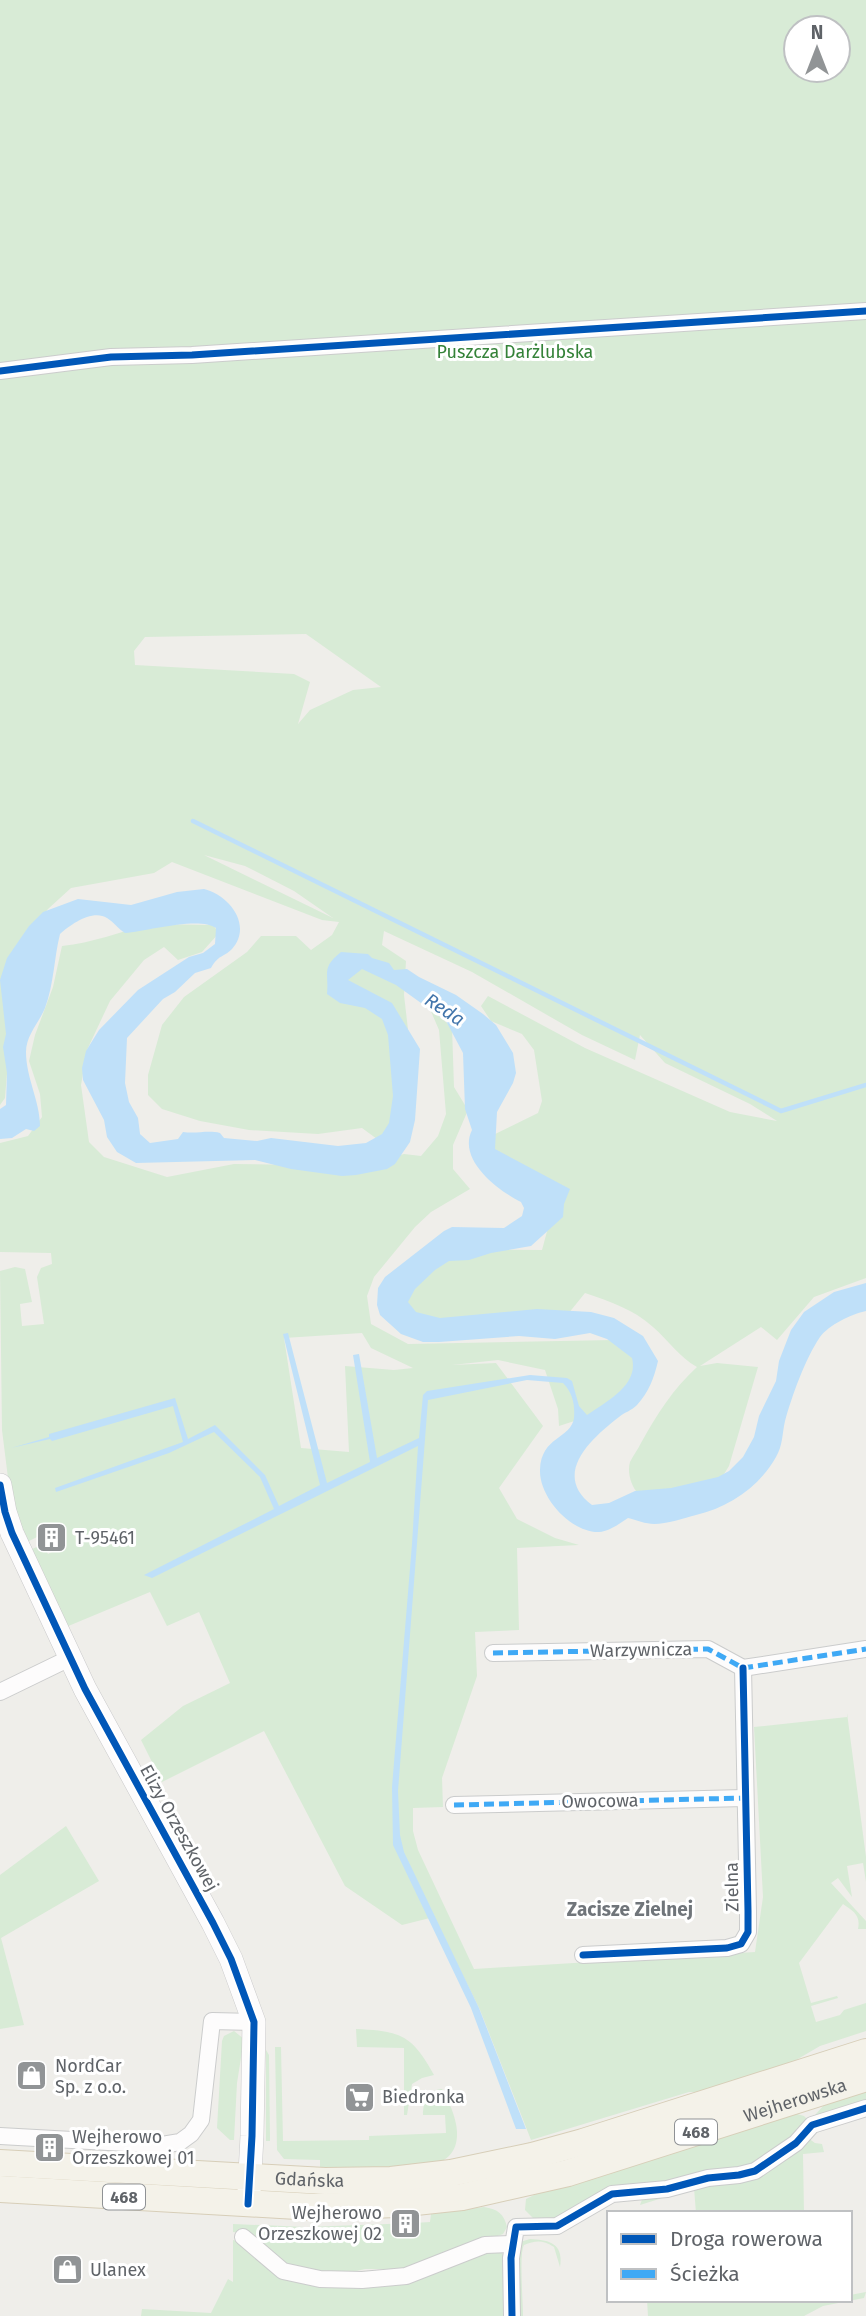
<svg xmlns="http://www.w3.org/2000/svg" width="866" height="2316" viewBox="0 0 866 2316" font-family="'Fira Sans',sans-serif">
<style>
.green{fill:#d8ebd6;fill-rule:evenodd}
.water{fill:#bfe0f9}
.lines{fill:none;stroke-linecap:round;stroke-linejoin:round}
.stream{stroke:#bfe0f9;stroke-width:4.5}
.street-casing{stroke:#cbcccc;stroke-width:18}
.secondary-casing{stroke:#cacacb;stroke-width:24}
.primary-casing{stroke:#d7ceb8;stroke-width:28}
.street{stroke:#fdfcfc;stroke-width:16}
.secondary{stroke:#fdfcfc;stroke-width:23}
.primary{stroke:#f4f2e9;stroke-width:26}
.quiet{stroke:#3fa9f5;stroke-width:5;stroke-dasharray:10 5;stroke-linecap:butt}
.cycleway-casing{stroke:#fff;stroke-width:11}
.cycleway{stroke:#0057b8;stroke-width:7}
.labels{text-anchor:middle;stroke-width:6;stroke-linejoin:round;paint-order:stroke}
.shield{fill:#fff;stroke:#8f9295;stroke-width:2}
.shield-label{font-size:16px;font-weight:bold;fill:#5f6368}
.park-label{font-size:18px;fill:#348238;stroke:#fff}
.poi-label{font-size:18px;fill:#5f6368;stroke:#fff;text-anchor:start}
.street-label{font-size:18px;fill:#5f6368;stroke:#fff}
.water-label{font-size:19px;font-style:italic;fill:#4174aa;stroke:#fff}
.neighbourhood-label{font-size:19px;font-weight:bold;fill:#70757a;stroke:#fff}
</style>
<rect width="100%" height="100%" fill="#efeeea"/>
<g class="green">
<path d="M 0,0 L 866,0 L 866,1278 L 814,1297 L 777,1340 L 761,1327 L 700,1366 L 717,1363 L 758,1367 L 729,1466 L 718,1484 L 638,1493 C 631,1486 627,1472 630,1462 C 633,1456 638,1449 641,1443 C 657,1414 673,1389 697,1367 C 680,1358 668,1340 653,1327 C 633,1309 611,1302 585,1293 L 568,1314 L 408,1321 L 397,1293 L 428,1249 L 542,1250 L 549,1224 L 491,1171 L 487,1138 L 538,1113 L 542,1101 L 534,1050 L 522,1034 L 491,1021 L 481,1006 L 488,996 L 585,1048 L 730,1112 L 777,1121 L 750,1104 L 665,1063 L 640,1035 L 635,1060 L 582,1035 L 472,972 L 384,931 L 382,945 L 406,961 L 404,995 L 409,1038 L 402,1135 L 377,1139 L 362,1128 L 318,1134 L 249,1130 L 200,1121 L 162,1109 L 148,1095 L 148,1075 L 162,1025 L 184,997 L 247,952 L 261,936 L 296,936 L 311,950 L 332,935 L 339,922 L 322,920 L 172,862 L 154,873 L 71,888 L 48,909 L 24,939 L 12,1011 L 5,1098 L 0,1105 ZM 796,28 L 838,28 L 838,70 L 796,70 ZM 306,634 L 381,687 L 353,690 L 310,710 L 298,724 L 310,682 L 294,674 L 135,665 L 134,651 L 145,637 ZM 204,855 L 245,866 L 294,891 L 333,918 Z"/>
<path d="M 149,924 L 213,925 L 219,933 L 202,952 L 178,960 L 164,947 L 144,960 L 110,1001 L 87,1050 L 81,1085 L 89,1142 L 104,1157 L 167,1177 L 234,1164 L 357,1166 L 404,1154 L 421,1156 L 438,1136 L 446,1114 L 439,1030 L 430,1009 L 452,1027 L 454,1087 L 468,1110 L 453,1145 L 453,1169 L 470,1189 L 431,1212 L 415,1227 L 374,1277 L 367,1296 L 371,1324 L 408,1344 L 613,1340 L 648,1367 L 596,1414 L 559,1426 L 558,1409 L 545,1370 L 498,1360 L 452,1365 L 496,1363 L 543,1426 L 499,1488 L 517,1519 L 555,1538 L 579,1545 L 517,1548 L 519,1630 L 475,1632 L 477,1676 L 442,1778 L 443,1807 L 413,1808 L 413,1831 L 418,1850 L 474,1969 L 755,1952 L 763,1897 L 754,1727 L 847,1717 L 847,1713 L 866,1857 L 866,1882 L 863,1863 L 847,1866 L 852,1897 L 838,1878 L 831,1883 L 866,1921 L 866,1929 L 858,1929 C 861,1915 853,1911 843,1904 L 799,1963 L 811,2003 L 837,1996 L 838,1998 L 811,2006 L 816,2022 L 840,2015 L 844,2010 L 866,2003 L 866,2031 L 820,2046 L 791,2063 L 702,2092 L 689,2092 L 531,2140 L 480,2010 L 434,1917 L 402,1925 L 345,1886 L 264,1731 L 162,1782 L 141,1740 L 183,1706 L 230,1683 L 199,1612 L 167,1626 L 150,1592 L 66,1627 L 30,1550 L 43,1544 L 48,1554 L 66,1544 L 57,1527 L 27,1542 L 11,1502 L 2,1430 L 0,1271 L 15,1267 L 25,1269 L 32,1302 L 20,1304 L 22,1326 L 44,1324 L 37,1277 L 41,1268 L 52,1264 L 51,1253 L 0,1252 L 0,1143 L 28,1136 L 42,1117 L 40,1094 L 29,1061 L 35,1035 L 53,987 L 62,946 C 92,943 120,932 149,924 ZM 362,1333 L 371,1348 L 413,1368 L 394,1370 L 345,1366 L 349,1452 L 301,1448 L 284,1338 Z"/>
<path d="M 66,1826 L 99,1881 L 1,1938 L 24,2025 L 0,2029 L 0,1875 Z"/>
<path d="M 356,2029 C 401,2031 412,2035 434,2075 L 422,2078 L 412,2084 L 407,2115 L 404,2115 L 404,2048 L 357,2047 Z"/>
<path d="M 234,2031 L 244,2039 L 237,2083 L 234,2140 L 230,2140 L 217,2128 L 222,2041 L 224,2036 Z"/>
<path d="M 275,2047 L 281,2047 L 283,2141 L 369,2140 L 369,2136 L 446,2133 L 445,2115 L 423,2115 C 423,2102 428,2090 442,2089 C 455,2112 471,2151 436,2164 C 423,2169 405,2167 392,2168 C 368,2169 344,2170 320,2172 L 320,2160 L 284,2159 L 277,2150 Z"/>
<path d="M 266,2050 L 269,2055 L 270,2141 L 266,2141 Z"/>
<path d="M 866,2091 L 866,2104 L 817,2121 L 815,2115 L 825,2104 Z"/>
<path d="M 797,2114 L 804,2116 L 808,2120 L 807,2129 L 750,2170 L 634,2189 L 559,2221 L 536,2221 L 525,2210 L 526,2199 L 538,2193 L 579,2183 Z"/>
<path d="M 808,2138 L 815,2143 L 822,2144 L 824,2152 L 803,2154 L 804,2213 L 696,2213 L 694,2188 L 640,2205 L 643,2197 L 728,2179 Z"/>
<path d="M 484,2207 C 498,2209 504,2214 507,2227 L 503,2234 L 408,2269 L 365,2269 L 339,2275 L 295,2271 L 247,2234 L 233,2232 L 233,2224 L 306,2227 L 414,2223 L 430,2222 L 431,2214 Z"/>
<path d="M 530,2239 C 549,2240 564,2243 560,2267 L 554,2247 C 543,2240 536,2240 524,2245 C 519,2253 523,2302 523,2316 L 517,2316 L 514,2284 L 520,2242 Z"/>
<path d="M 233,2240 L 248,2244 L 274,2273 L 383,2286 L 488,2248 L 501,2251 L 506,2262 L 509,2316 L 141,2316 L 142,2309 L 211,2313 L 228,2279 L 233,2282 Z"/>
<path d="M 866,2292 L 864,2298 L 823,2306 L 804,2316 L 648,2316 L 647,2300 L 850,2300 L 850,2295 Z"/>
</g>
<path class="water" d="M 204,889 C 229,895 253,925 232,949 C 223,958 219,954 211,968 L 195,973 L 175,992 L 163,999 L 127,1038 L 125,1083 L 129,1102 L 138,1118 L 140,1134 L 150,1143 L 178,1139 L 183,1132 C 196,1134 208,1130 220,1133 L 224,1138 L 257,1141 L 271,1138 L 338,1146 L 366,1143 L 382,1134 L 389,1123 L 393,1096 L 388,1035 L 382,1019 L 365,1008 L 340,1003 L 327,994 C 329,972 321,968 341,952 L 368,954 L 372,958 L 389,963 L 394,970 L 407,969 L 419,977 L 456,995 L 483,1014 L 496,1025 L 513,1053 L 516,1073 L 513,1083 L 497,1112 L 495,1149 L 570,1189 L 564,1204 L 563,1217 L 531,1246 L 491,1253 L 469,1260 L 449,1261 L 435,1270 L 415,1289 L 408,1302 L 416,1312 L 440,1318 L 537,1309 L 591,1312 L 614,1318 L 643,1336 L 658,1361 C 654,1378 649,1392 637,1405 C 631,1411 625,1412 619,1417 C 592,1438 551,1474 592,1505 L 609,1503 L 635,1491 L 671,1488 L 718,1477 L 729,1471 L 743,1457 L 754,1437 L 759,1416 L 776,1381 L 779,1361 L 791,1330 L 804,1312 L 834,1292 L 866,1283 L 866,1311 C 851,1314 829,1325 820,1337 C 805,1359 792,1396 785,1421 C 782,1434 783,1445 776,1457 C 759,1487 729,1507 696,1515 C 684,1518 667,1524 654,1524 C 646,1524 636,1520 628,1518 C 619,1524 610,1531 599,1532 C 571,1533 539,1497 540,1470 C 541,1436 571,1439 574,1418 C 575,1405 573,1393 563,1383 L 527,1380 L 428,1400 L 398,1791 L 400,1835 L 404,1852 L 479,2008 L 526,2129 L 516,2129 L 471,2008 L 393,1845 L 392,1787 L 412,1544 L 418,1446 L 152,1578 L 144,1575 L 274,1509 L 260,1477 L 214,1432 L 169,1453 L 56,1492 L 55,1488 L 183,1442 L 173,1406 L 52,1441 L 50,1439 L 11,1448 L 49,1437 L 49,1434 L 175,1398 L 188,1439 L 215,1425 L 265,1475 L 279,1506 L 320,1485 L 283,1334 L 288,1333 L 327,1483 L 370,1462 L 353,1355 L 359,1354 L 377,1458 L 419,1438 L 423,1395 L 427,1391 L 530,1375 L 567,1378 L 572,1381 L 579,1406 L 587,1415 C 607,1401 639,1385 632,1358 L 607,1339 L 590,1333 L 555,1339 L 519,1336 L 439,1342 L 423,1342 L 401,1334 L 380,1315 L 377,1305 L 378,1288 L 385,1277 L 444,1231 L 452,1227 L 504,1228 L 522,1216 L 524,1208 L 521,1202 C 499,1191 457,1160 472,1130 L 465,1109 L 463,1053 L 446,1021 L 396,985 L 362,969 L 348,980 L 392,1003 L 420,1049 L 415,1120 L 410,1142 L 395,1164 L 387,1169 L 356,1175 L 342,1176 L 291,1169 L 255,1160 L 136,1163 L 117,1152 L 107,1137 L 104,1120 L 83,1080 L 82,1068 L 86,1051 L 99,1030 L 138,990 L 189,957 L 203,953 L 215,944 L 216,928 C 200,916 147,931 125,933 C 118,929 114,922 107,918 C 93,909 71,924 60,934 C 54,958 54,984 45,1008 C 39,1023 26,1035 26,1052 C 26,1078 40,1101 40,1126 L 34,1131 L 26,1129 L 12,1138 L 0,1139 L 0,1109 L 6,1105 L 7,1073 L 3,1047 L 6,1034 L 0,980 L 7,958 L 29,926 L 43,912 L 78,899 L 131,905 L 177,892 Z"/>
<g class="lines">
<path class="stream" d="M 193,821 L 781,1111 L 866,1085"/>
<defs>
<g id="street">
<path d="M 0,371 L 111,357 L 192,355 L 866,311"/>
<path d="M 493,1653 L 708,1649 L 743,1668 L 866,1649"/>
<path d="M 0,1692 L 70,1658"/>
<path d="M 454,1805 L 745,1798"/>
<path d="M 583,1955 L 727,1948 L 741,1944 L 748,1932 L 748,1911 L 743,1668"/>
<path d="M 0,2136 L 162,2145 L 180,2142 L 191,2134 L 201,2120 L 212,2021 L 254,2022"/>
<path d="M 243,2237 L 283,2271 L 320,2279 L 362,2280 L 406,2276 L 485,2245 L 513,2244"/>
<path d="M 512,2316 L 511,2258 L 516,2227 L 557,2226 L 612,2194 L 667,2189 L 708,2178 L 739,2175 L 755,2171 L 796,2143 L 812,2125 L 866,2108"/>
</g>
<path id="secondary" d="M 0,1485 L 5,1512 L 12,1533 L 85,1689 L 213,1923 L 231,1959 L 254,2022 L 252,2136 L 249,2193"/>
<g id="primary">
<path id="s1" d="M 0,2163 L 325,2181 L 391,2180 L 451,2173 L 532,2156 L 583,2142 L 866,2052"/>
<path id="s2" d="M 0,2189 L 314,2207 L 397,2204 L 462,2197 L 568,2173 L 866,2078"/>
</g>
</defs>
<use href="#street" class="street-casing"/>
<use href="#secondary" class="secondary-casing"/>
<use href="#primary" class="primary-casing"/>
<use href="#street" class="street"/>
<use href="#secondary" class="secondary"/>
<use href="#primary" class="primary"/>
<g class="quiet">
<path d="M 493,1653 L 708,1649 L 743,1668 L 866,1649"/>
<path d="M 454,1805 L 745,1798"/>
</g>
<defs>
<g id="cycleway">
<path d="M 0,371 L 111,357 L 192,355 L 866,311"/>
<path d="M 0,1485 L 5,1512 L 12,1533 L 85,1689 L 213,1923 L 231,1959 L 254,2022 L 252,2136 L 248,2204"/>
<path d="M 583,1955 L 727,1948 L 741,1944 L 748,1932 L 748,1911 L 743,1668"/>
<path d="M 512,2316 L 511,2258 L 516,2227 L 557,2226 L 612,2194 L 667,2189 L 708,2178 L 739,2175 L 755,2171 L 796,2143 L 812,2125 L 866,2108"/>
</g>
</defs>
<use href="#cycleway" class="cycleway-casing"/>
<use href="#cycleway" class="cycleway"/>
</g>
<defs>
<symbol id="building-square" viewBox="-11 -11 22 22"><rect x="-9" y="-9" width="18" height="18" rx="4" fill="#919496" stroke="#fff"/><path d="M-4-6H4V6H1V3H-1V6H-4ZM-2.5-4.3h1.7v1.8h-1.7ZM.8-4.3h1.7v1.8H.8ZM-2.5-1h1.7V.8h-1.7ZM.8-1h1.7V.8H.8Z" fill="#fff"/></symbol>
<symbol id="shop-square" viewBox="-11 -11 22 22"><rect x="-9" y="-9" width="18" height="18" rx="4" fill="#919496" stroke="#fff"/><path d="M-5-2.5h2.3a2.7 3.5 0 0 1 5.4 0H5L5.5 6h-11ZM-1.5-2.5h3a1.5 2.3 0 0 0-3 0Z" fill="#fff"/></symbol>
<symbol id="supermarket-square" viewBox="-11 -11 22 22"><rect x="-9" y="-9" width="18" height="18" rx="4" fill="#919496" stroke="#fff"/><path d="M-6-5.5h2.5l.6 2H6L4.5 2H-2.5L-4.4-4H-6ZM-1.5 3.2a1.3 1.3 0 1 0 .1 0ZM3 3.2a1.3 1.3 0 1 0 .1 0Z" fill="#fff"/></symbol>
</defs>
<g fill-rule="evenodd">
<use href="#building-square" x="34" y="1520" width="35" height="35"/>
<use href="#shop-square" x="14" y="2058" width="35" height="35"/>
<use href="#supermarket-square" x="342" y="2080" width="35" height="35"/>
<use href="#building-square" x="32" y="2130" width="35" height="35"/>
<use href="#building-square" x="388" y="2206" width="35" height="35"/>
<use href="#shop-square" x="50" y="2252" width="35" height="35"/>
</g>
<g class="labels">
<g class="shield">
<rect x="675" y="2119.5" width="42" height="25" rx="5"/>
<rect x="103" y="2184.5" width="42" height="25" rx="5"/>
</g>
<g class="shield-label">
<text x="696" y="2138">468</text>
<text x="124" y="2203">468</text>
</g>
<g class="park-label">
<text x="515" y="358">Puszcza Darżlubska</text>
</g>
<g class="poi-label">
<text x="75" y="1544">T-95461</text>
<text x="55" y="2072">NordCar<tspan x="55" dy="21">Sp. z o.o.</tspan></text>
<text x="382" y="2103">Biedronka</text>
<text x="72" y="2143">Wejherowo<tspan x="72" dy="21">Orzeszkowej 01</tspan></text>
<text x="382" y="2219" text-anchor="end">Wejherowo<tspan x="382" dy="21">Orzeszkowej 02</tspan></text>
<text x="90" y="2276">Ulanex</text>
</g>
<g class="street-label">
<text transform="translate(641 1650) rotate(-1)" y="6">Warzywnicza</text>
<text transform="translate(600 1801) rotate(-1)" y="6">Owocowa</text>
<text transform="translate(179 1828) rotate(61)" y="6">Elizy Orzeszkowej</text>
<text transform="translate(732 1887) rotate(-91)" y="6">Zielna</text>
<text dy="6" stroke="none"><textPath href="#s2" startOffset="810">Wejherowska</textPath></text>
<text dy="6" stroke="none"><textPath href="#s1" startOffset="310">Gdańska</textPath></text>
</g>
<g class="water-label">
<text transform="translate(445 1009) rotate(33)" y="7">Reda</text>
</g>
<g class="neighbourhood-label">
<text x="630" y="1916">Zacisze Zielnej</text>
</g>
</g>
<rect x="607" y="2211" width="245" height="91" fill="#ffffff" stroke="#bfc1c3" stroke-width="2"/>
<rect x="621" y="2234" width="35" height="10" fill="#0057b8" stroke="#bfc1c3" stroke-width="2"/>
<text x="670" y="2246" font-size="21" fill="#5f6368">Droga rowerowa</text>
<rect x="621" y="2269" width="35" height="10" fill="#3fa9f5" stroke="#bfc1c3" stroke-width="2"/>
<text x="670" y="2281" font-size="21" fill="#5f6368">Ścieżka</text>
<g transform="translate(817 49)"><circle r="33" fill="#ffffff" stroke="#bfc1c3" stroke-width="2"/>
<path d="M0-5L12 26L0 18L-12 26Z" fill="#919496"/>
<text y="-10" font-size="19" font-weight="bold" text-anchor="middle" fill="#5f6368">N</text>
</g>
</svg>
